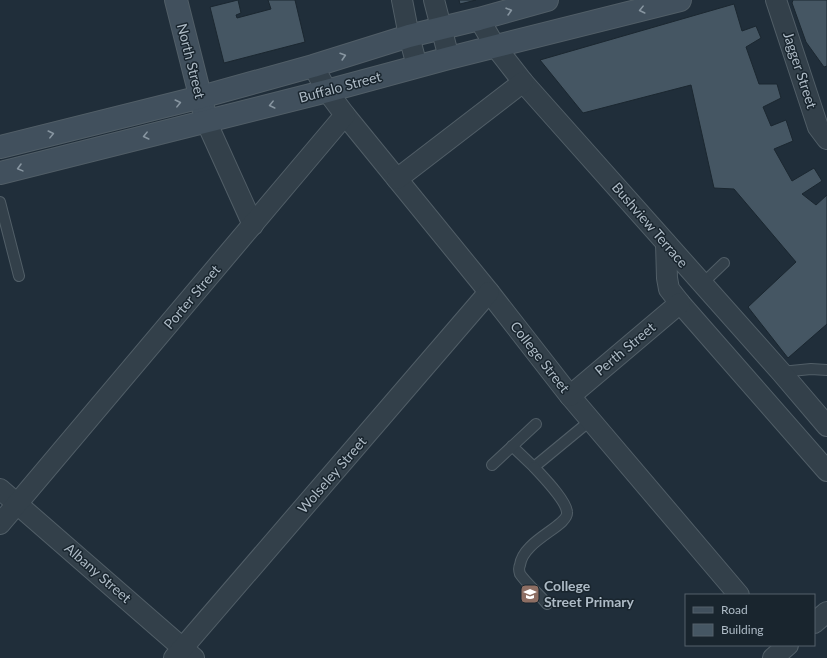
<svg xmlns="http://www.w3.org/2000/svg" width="827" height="658" viewBox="0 0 827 658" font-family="Lato,sans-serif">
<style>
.building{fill:#455663;stroke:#1b2730}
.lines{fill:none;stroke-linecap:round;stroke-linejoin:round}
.lane-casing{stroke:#515e67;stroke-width:12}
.street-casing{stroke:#515e67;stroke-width:22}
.secondary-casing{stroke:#515e67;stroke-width:24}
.lane{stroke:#33404a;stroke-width:10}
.street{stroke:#33404a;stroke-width:20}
.secondary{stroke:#41505d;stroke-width:22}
.oneway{stroke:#8896a1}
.labels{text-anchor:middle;stroke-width:3;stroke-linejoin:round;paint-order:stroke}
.street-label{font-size:14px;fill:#aebbc6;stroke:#19252e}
.poi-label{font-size:14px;font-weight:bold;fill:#aebbc6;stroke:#19252e;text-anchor:start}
</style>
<rect width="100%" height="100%" fill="#202e3a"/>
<g class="building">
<path d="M 238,0 L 241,13 L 236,15 L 237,18 L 271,9 L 268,0 L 295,0 L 305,42 L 224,63 L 210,7 Z"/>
<path d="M 459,0 L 476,0 L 460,4 Z"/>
<path d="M 793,0 L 827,0 L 827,66 L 824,67 L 806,42 L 792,3 Z"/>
<path d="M 734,4 L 742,31 L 756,26 L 761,38 L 746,47 L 759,84 L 777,84 L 781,98 L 763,107 L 771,126 L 786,120 L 793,141 L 774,149 L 792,181 L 814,168 L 822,181 L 802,194 L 816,205 L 827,195 L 827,324 L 788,358 L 748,307 L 796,262 L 734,189 L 714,188 L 691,85 L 583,113 L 540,60 Z"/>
</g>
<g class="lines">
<defs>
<g id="lane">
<path d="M 0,202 L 19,276"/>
<path d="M 702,284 L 724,263"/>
<path d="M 781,372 L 811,369 L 827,370"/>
<path d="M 512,446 L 534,467 L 591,420"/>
<path d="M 492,465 L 536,424"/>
<path d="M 534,467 C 543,477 566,500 567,512 C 569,526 523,540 520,565 C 519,567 519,571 520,574 C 526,583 540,595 547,604"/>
</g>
<g id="street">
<path d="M 402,0 L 409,36 L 417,66"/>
<path d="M 434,0 L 449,58"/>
<path d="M 776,0 L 818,127 L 827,139"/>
<path d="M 479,19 L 495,46 L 523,82 L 781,372 L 827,426"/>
<path d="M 345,115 L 489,292 L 570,396 L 739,595"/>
<path d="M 206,121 L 253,225"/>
<path d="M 397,179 L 523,82"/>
<path d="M 666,243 L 667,278 L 669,289 L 680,303 L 827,471"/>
<path d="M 570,396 L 680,303"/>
<path d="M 0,489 L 194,658"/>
<path d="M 0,524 L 345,115 L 327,91 L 313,66"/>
<path d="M 814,623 L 827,612"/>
<path d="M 174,658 L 489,292"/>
<path d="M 773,658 L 788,645"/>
</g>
<g id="secondary">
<path d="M 176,0 L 204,111"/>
<path d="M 0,147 L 201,97 L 313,66 L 409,36 L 479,19 L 547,0"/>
<path d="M 0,173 L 327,91 L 449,58 L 680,0"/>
</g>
</defs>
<use href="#lane" class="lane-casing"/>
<use href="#street" class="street-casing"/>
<use href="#secondary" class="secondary-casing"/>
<use href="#lane" class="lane"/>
<use href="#street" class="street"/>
<use href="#secondary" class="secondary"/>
</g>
<defs><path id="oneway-chevron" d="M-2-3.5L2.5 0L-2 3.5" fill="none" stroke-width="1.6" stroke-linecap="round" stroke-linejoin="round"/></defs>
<g class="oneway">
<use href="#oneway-chevron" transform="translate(642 10) rotate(166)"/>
<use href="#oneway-chevron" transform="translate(509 11) rotate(-16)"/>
<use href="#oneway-chevron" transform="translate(343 56) rotate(-17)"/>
<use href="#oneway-chevron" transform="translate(178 103) rotate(-14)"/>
<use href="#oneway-chevron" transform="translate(272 105) rotate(166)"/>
<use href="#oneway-chevron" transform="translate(51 134) rotate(-14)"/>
<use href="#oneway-chevron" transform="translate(146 136) rotate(166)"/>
<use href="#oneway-chevron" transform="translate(20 168) rotate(165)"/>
</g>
<defs>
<symbol id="school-square" viewBox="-11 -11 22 22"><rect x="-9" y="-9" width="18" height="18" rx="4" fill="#8d6e63" stroke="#19252e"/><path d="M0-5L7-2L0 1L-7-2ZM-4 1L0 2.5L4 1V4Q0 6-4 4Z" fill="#fff"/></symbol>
</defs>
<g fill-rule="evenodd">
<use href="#school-square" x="519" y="583" width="22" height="22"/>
</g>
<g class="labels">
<g class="street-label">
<text transform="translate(191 61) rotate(76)" y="5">North Street</text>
<text transform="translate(800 70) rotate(72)" y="5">Jagger Street</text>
<text transform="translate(340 87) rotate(-15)" y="5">Buffalo Street</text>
<text transform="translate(650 225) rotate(49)" y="5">Bushview Terrace</text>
<text transform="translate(192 297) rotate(-50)" y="5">Porter Street</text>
<text transform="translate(625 349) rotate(-40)" y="5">Perth Street</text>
<text transform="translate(540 357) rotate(52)" y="5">College Street</text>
<text transform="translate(332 475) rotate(-49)" y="5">Wolseley Street</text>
<text transform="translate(98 573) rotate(41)" y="5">Albany Street</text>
</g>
<g class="poi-label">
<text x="544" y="591">College<tspan x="544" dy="16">Street Primary</tspan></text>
</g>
</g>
<rect x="685" y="594" width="130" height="52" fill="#19252e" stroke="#55616b"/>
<rect x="693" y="607" width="20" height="6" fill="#41505d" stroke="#55616b"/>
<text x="721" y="614" font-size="12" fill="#aebbc6">Road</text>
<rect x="693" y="624" width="20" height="12" fill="#455663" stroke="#55616b"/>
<text x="721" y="634" font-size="12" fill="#aebbc6">Building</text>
</svg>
